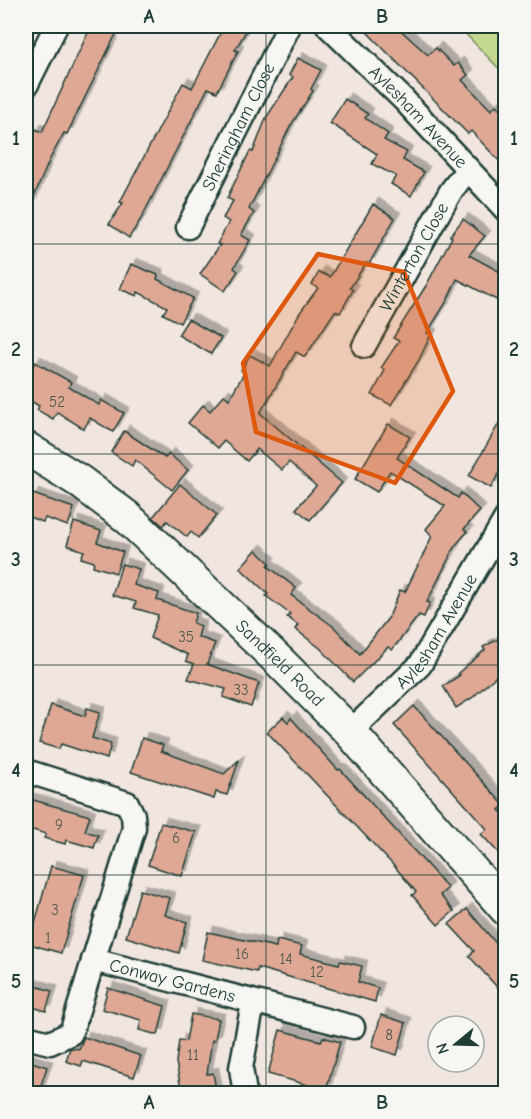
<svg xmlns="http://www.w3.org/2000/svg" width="531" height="1119" viewBox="0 0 531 1119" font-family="'Comic Neue',sans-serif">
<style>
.green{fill:#c4d98e;stroke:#728b61;stroke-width:1.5}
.building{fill:#dea895;stroke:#1f3d34;stroke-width:1.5;filter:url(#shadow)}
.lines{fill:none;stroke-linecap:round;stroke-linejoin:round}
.street-casing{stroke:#1f3d34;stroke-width:27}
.secondary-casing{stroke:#1f3d34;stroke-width:36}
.street{stroke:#f6f6f2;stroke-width:22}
.secondary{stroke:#f6f6f2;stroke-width:32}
.marked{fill:#de580e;fill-opacity:0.2;stroke:#de580e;stroke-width:4.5;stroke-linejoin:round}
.grid{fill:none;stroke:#1f3d34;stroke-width:1.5;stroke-opacity:0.55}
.labels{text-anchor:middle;stroke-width:4.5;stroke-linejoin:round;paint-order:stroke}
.number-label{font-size:15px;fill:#4f584c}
.street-label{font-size:18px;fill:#1f3d34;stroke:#f6f6f2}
.neatline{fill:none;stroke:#1f3d34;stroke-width:2}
.grid-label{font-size:20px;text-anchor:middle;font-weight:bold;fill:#1f3d34}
</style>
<defs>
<filter id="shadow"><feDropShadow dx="5.5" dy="-5.5" stdDeviation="0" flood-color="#0004"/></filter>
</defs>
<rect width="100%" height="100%" fill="#f1e6df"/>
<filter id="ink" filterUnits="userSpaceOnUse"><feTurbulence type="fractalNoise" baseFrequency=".0167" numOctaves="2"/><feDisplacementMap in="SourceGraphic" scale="12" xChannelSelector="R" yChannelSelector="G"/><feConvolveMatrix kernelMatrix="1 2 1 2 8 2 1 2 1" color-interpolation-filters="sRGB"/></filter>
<g filter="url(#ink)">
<path class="green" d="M 458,26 L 505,26 L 505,75 Z"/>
<g class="building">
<path d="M 91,26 L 120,26 L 67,134 L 64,133 L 50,159 L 26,215 L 26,149 L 36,129 L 42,132 Z"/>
<path d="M 224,26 L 249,26 L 235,50 L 238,51 L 217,92 L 208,88 L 141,219 L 129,238 L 109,224 L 123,203 L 120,202 L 183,83 L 192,88 Z"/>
<path d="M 361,26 L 396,26 L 428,55 L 436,48 L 454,66 L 458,63 L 468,75 L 462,80 L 491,110 L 496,105 L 506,115 L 506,168 L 471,131 L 468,134 Z"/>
<path d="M 298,58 L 321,70 L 311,89 L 313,91 L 291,125 L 249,209 L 254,213 L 241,235 L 250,240 L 234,268 L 238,271 L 225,291 L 200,274 L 220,245 L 217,244 L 229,222 L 223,218 L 233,201 L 227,198 L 250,151 L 253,152 L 266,118 L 293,77 L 289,75 Z"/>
<path d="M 345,99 L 368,114 L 365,118 L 388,134 L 384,140 L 407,152 L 403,160 L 424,172 L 411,196 L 391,184 L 396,176 L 372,164 L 377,154 L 330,123 Z"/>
<path d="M 373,204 L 395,218 L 369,264 L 366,263 L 350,288 L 353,290 L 340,313 L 335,311 L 305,357 L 296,352 L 260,413 L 342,483 L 310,520 L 296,509 L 316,486 L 289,462 L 282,470 L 257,449 L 247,461 L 224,441 L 218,448 L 188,423 L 203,405 L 210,411 L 224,395 L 229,399 L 244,373 L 241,370 L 250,355 L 270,366 L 299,314 L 318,288 L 312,285 L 319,272 L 330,277 Z"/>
<path d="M 463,219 L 485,236 L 469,255 L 506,275 L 506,305 L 457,279 L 447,301 L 427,333 L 431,334 L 419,360 L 391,405 L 372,395 L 385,370 L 381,368 L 399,341 L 393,338 L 427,284 L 452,237 L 450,236 Z"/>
<path d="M 131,264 L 158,275 L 157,279 L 193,298 L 180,323 L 163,314 L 167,307 L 138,292 L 137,296 L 120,289 Z"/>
<path d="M 188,319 L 221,338 L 211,354 L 178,335 Z"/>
<path d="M 35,362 L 71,382 L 69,387 L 99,405 L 101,400 L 124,413 L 113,432 L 90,418 L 84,429 L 57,412 L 53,419 L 37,410 L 39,406 L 26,398 L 26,379 Z"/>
<path d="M 506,411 L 506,459 L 491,488 L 469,476 Z"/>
<path d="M 388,424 L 410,437 L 397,458 L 458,498 L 461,493 L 480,511 L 464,529 L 467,532 L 455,546 L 427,602 L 430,603 L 424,617 L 419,615 L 392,650 L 388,647 L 353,682 L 320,648 L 295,629 L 298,625 L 287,617 L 290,614 L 266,596 L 268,594 L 240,568 L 256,550 L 270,563 L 268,566 L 296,588 L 291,595 L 334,627 L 360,654 L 389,617 L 400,590 L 405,592 L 432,536 L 426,529 L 445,506 L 390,471 L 377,492 L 355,479 Z"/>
<path d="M 124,431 L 165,458 L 169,454 L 188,470 L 172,490 L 135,460 L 132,466 L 111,452 Z"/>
<path d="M 180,484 L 217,515 L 198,538 L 191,532 L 187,537 L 167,521 L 163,526 L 153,517 Z"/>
<path d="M 33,494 L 74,508 L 68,526 L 45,518 L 43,522 L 26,516 Z"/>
<path d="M 74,522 L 101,531 L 97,542 L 123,552 L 116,573 L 93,566 L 94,562 L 81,558 L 84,551 L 67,545 Z"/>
<path d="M 122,564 L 139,569 L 134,585 L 159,593 L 157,600 L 196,613 L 193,623 L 201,626 L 198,637 L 215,643 L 207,664 L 259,683 L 251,707 L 223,697 L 226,689 L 188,679 L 194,664 L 186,661 L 188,655 L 150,638 L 158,615 L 134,608 L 136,602 L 112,595 Z"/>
<path d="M 506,635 L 506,667 L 472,698 L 456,708 L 443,686 L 460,675 L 458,673 L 485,650 L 483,647 Z"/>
<path d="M 51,705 L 85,716 L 87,708 L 100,712 L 92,738 L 111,744 L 107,759 L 61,744 L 59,749 L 39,743 Z"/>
<path d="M 414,706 L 504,805 L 499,810 L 506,817 L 506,861 L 481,834 L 487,829 L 394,725 Z"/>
<path d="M 283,717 L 288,722 L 291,718 L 338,770 L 340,769 L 448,888 L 440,895 L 454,911 L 438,925 L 412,895 L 416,892 L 395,867 L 267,732 Z"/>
<path d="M 142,738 L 163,745 L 161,751 L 224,774 L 239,760 L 227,795 L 216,792 L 214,799 L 131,772 Z"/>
<path d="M 26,798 L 90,816 L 85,831 L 98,835 L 94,848 L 66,840 L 65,844 L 44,838 L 46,834 L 26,828 Z"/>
<path d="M 161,823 L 196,832 L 182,876 L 148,865 Z"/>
<path d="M 51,866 L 84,875 L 61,953 L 29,944 Z"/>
<path d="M 140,890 L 170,898 L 165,915 L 187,922 L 179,953 L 126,937 Z"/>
<path d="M 467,909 L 506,955 L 506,997 L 469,956 L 474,951 L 449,924 Z"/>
<path d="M 208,932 L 276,947 L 277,940 L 302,946 L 300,954 L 339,964 L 340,961 L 362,966 L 358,982 L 378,988 L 375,1002 L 258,968 L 257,972 L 202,960 Z"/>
<path d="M 26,983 L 52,991 L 46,1011 L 26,1005 Z"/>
<path d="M 108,988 L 165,1006 L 158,1035 L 139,1030 L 141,1020 L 102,1009 Z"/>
<path d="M 191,1014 L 219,1019 L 215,1040 L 212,1040 L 207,1074 L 213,1073 L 217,1094 L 182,1094 L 176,1062 L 179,1040 L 186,1041 Z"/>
<path d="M 381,1015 L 406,1023 L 397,1055 L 372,1047 Z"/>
<path d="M 280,1030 L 321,1041 L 323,1037 L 340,1042 L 326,1090 L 268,1074 Z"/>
<path d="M 84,1037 L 141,1056 L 134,1077 L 83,1061 L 81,1066 L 66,1061 L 70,1048 L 79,1049 Z"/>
<path d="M 26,1060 L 47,1067 L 38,1094 L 26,1094 Z"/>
</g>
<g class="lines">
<defs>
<g id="street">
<path id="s1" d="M 328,26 L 404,100 L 506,210"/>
<path d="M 26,86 L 56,26"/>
<path id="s2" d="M 188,227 L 289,26"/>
<path id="s3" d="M 364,346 L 451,191 L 468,169"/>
<path id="s4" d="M 350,732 L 420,665 L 506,518"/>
<path d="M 26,771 L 127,803 L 133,815 L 134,828 L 71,1033 L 50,1043 L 26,1037"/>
<path id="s5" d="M 93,960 L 353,1027"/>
<path d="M 245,1094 L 241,1068 L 253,1003"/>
</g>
<g id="secondary">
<path id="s6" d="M 26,448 L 79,481 L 127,517 L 278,660 L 350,732 L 506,909"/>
</g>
</defs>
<use href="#street" class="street-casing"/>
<use href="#secondary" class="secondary-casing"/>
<use href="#street" class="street"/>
<use href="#secondary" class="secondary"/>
</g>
</g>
<path class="marked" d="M 318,254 L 404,272 L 453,391 L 395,483 L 256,432 L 243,363 Z"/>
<path class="grid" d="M 266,26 L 266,1094M 26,244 L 506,244M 26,454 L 506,454M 26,665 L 506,665M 26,875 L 506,875"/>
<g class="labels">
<g class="number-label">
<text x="57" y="407">52</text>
<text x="186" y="642">35</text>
<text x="241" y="695">33</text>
<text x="59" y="830">9</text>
<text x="176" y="843">6</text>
<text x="55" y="915">3</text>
<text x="48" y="943">1</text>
<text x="242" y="959">16</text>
<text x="286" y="964">14</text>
<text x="317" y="977">12</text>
<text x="389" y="1040">8</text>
<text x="193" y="1060">11</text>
</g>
<g class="street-label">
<text dy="6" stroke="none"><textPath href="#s1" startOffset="128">Aylesham Avenue</textPath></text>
<text dy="6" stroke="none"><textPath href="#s2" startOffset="112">Sheringham Close</textPath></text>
<text dy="6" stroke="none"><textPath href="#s3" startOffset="102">Winterton Close</textPath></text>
<text dy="6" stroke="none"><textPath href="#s4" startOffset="134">Aylesham Avenue</textPath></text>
<text dy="6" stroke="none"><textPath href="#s6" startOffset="334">Sandfield Road</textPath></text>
<text dy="6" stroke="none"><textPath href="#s5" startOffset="82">Conway Gardens</textPath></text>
</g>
</g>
<rect width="531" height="1119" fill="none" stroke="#f6f6f2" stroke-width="66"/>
<g transform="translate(456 1044) rotate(251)"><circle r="28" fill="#f6f6f2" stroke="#a0aca6" stroke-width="1.5"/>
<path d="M0-4.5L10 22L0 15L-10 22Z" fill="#1f3d34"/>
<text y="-9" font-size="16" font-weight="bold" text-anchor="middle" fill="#1f3d34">N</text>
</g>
<rect x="33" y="33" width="465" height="1053" class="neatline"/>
<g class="grid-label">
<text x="149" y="23">A</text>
<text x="382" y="23">B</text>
<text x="16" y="145">1</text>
<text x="514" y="145">1</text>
<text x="16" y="356">2</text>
<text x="514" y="356">2</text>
<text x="16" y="566">3</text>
<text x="514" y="566">3</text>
<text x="16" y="777">4</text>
<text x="514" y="777">4</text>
<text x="16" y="988">5</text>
<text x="514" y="988">5</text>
<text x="149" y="1109">A</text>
<text x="382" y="1109">B</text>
</g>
</svg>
